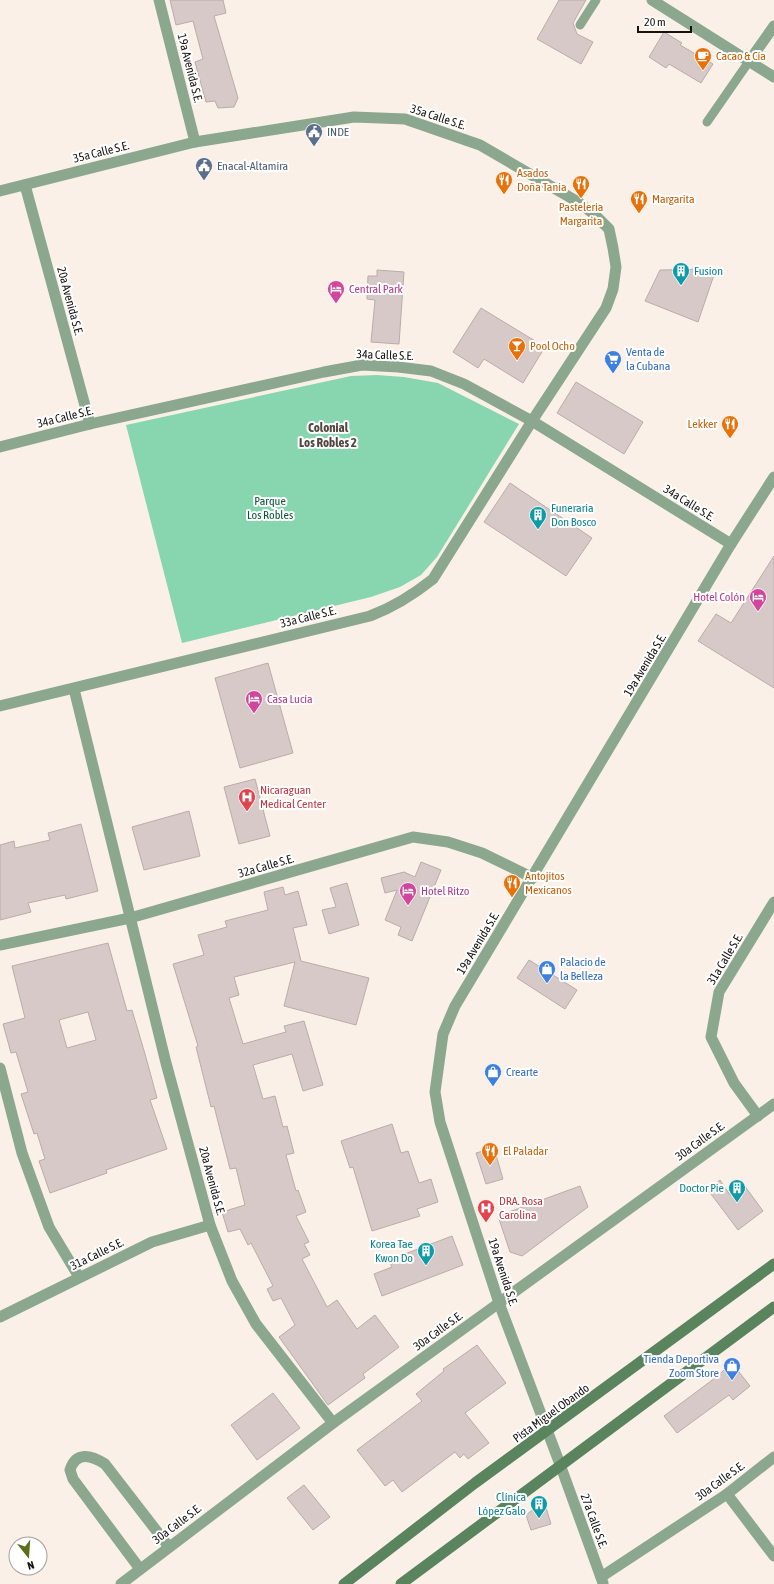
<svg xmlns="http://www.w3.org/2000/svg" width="774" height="1584" viewBox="0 0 774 1584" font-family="'Asap Condensed',sans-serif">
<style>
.green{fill:#88d6af}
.building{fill:#d7c9c7;stroke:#baacaa;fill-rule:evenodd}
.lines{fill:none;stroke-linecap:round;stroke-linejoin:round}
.service{stroke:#8ba88e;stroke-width:9}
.minor{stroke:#8ba88e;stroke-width:11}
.tertiary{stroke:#8ba88e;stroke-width:11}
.secondary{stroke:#59845e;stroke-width:11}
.labels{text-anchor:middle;stroke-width:4;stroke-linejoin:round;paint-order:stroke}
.food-label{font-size:12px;fill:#c56008;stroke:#fff;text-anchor:start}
.street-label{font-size:12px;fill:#15120f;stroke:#fff}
.service-label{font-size:12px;fill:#4e5e75;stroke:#fff;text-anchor:start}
.culture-label{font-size:12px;fill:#0d838f;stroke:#fff;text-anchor:end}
.hotel-label{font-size:12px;fill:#b23c85;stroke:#fff;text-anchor:start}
.shop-label{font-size:12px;fill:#366cbe;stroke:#fff;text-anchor:start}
.park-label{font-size:12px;fill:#095437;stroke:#fff}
.health-label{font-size:12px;fill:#be3a42;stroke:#fff;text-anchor:start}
.neighbourhood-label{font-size:13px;font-weight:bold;fill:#504740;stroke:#fff}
</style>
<rect width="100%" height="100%" fill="#fbf0e8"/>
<path class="green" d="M 377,375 L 404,377 L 438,383 L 519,424 L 437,557 L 421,575 L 400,587 L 371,597 L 182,643 L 126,425 L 351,376 Z"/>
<g class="building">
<path d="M 170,0 L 223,0 L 226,13 L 214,16 L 238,98 L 234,107 L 218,108 L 215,101 L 206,102 L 195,62 L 203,59 L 193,21 L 176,25 Z"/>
<path d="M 559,0 L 586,0 L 573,23 L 577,34 L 593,42 L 581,64 L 537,39 Z"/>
<path d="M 664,32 L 682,43 L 680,45 L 713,64 L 701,83 L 669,64 L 666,68 L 649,57 Z"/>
<path d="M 716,269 L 698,322 L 645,301 L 660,270 Z"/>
<path d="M 377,270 L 404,272 L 399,344 L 371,342 L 375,300 L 367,299 L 368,276 L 377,276 Z"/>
<path d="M 481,308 L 545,347 L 523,383 L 484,359 L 478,368 L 453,352 Z"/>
<path d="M 576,382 L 643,422 L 624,454 L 557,413 Z"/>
<path d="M 510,483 L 592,538 L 566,576 L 484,522 Z"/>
<path d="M 774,556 L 774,688 L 698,641 L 716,614 L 731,623 Z"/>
<path d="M 268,663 L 293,753 L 240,768 L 215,678 Z"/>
<path d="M 255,779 L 270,836 L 239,844 L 224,787 Z"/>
<path d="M 189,811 L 200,856 L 144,870 L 132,827 Z"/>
<path d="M 81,824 L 98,891 L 66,899 L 65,895 L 28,903 L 31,912 L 0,920 L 0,845 L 14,841 L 15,848 L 50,840 L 48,833 Z"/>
<path d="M 421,862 L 441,870 L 412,941 L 398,935 L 401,927 L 385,920 L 397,890 L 385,893 L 381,878 L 404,872 L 415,877 Z"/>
<path d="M 347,883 L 359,925 L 329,934 L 322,910 L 336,907 L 330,888 Z"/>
<path d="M 283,887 L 285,895 L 298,891 L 307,925 L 293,928 L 301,961 L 369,978 L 356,1025 L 284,1006 L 295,962 L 234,977 L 239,995 L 229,998 L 243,1044 L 286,1032 L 284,1026 L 304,1021 L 323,1085 L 303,1091 L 292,1054 L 253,1065 L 263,1099 L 275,1096 L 283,1127 L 287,1126 L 294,1153 L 286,1155 L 296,1191 L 298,1190 L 306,1212 L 296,1216 L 309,1242 L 304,1244 L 310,1255 L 302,1259 L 327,1307 L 337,1300 L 357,1329 L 375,1315 L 399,1347 L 363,1374 L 365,1378 L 328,1405 L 279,1337 L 295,1325 L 281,1298 L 273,1301 L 267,1289 L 273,1286 L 251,1243 L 248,1245 L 240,1229 L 228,1232 L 222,1212 L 245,1205 L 236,1168 L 230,1169 L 214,1106 L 211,1107 L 196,1047 L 198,1046 L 173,964 L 204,955 L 198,935 L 227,927 L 225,921 L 268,910 L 264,892 Z"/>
<path d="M 108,943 L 127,1011 L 132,1010 L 145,1054 L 157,1098 L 150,1100 L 167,1149 L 106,1170 L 107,1173 L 50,1193 L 39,1161 L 45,1159 L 37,1133 L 34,1134 L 21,1094 L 28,1092 L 16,1052 L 11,1053 L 3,1024 L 25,1018 L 12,966 ZM 88,1012 L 96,1040 L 67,1048 L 59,1020 Z"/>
<path d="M 529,960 L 577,990 L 565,1009 L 517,978 Z"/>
<path d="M 392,1124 L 401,1153 L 408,1151 L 419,1183 L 431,1179 L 438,1202 L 417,1209 L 420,1216 L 372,1231 L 353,1167 L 350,1168 L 341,1141 Z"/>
<path d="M 494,1148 L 503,1179 L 486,1184 L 476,1153 Z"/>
<path d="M 720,1180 L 730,1195 L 744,1185 L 763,1211 L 738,1230 L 708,1190 Z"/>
<path d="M 580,1186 L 588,1207 L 522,1256 L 510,1252 L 498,1216 Z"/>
<path d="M 452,1236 L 463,1265 L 382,1296 L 374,1274 L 392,1267 L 389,1260 Z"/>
<path d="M 477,1345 L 506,1383 L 465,1413 L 489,1443 L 468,1459 L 464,1454 L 460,1458 L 455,1452 L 402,1492 L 393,1480 L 385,1486 L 357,1450 L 422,1401 L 416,1394 L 444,1371 L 443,1369 Z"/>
<path d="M 732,1363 L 750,1386 L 733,1400 L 729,1395 L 677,1433 L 664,1416 L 715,1378 Z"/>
<path d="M 273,1393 L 300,1428 L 257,1460 L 231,1425 Z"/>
<path d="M 304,1485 L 330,1517 L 313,1530 L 287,1498 Z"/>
<path d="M 544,1501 L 551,1524 L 531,1530 L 526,1515 Z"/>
</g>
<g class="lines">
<g class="service">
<path d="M 580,25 L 596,0"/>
<path d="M 707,122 L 750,60"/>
</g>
<g class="minor">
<path d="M 159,0 L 195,142"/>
<path d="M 652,0 L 774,77"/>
<path d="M 750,60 L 774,26"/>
<path d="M 25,185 L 90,424"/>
<path d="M 0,191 L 195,142 L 354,117 L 405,119 L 480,145 L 578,202 L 595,215 L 609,229 L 613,248 L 616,267 L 613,289 L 606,308 L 532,421 L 433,579 C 413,595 394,607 370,616 L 0,706"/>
<path d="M 0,447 L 90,424 L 324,372 L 362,365 L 398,367 L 431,371 L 464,384 L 532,421 L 731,544"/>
<path d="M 74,689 L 166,1063 L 210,1225 L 232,1281 L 256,1324 L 333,1423"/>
<path d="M 0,945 L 130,918 L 413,837 L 448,842 L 482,853 L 533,878"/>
<path d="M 0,1068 L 22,1153 L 49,1227 L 79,1277"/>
<path d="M 758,1116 L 734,1083 L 711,1037 L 719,992 L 774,902"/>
<path d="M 0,1317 L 152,1242 L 210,1225"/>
<path d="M 561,1467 L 603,1583"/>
<path d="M 727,1494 L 774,1556"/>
<path d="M 140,1569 L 73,1479 L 70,1470 C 76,1451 91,1455 105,1464 L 169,1547"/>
<path d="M 601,1577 L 727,1494 L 774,1457"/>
<path d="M 121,1584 L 333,1423 L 774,1104"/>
</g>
<path class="tertiary" d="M 561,1467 L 499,1303 L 440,1122 L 435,1092 L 443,1034 L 455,1006 L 731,544 L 774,477"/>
<g class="secondary">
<path d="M 344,1584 L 475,1483 L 774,1264"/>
<path d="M 401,1584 L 774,1307"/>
</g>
</g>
<defs>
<symbol id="cafe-pin" viewBox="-11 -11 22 30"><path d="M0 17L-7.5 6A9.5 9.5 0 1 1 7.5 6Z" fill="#e8710a" stroke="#fff"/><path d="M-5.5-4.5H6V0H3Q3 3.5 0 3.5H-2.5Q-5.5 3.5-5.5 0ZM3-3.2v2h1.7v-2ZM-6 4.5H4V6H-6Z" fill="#fff"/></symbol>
<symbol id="civic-pin" viewBox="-11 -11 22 30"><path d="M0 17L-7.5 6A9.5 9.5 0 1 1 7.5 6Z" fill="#5c6f8a" stroke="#fff"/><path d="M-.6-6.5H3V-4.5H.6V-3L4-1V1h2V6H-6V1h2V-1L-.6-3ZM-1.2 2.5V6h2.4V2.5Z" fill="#fff"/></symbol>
<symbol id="restaurant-pin" viewBox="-11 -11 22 30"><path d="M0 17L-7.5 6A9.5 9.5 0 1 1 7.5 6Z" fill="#e8710a" stroke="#fff"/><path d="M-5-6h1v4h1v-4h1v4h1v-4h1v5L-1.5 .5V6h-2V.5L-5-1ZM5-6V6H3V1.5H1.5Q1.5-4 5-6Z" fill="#fff"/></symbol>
<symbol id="building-pin" viewBox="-11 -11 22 30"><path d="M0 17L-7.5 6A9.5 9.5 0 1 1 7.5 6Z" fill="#0f9aa8" stroke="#fff"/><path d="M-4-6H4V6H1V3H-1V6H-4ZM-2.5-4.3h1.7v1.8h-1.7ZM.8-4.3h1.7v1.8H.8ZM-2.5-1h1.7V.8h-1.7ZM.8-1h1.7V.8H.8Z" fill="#fff"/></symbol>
<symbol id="hotel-pin" viewBox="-11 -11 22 30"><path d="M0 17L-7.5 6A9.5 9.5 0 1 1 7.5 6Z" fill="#d1479c" stroke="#fff"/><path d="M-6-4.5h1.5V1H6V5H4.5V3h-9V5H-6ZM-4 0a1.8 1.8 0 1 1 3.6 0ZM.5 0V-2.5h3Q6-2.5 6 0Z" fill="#fff"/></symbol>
<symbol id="bar-pin" viewBox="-11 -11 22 30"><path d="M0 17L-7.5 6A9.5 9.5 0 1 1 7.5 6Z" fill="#e8710a" stroke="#fff"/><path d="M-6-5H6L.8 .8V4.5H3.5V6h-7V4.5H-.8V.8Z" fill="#fff"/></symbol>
<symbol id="supermarket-pin" viewBox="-11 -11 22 30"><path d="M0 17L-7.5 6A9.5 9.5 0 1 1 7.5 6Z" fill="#3f7fe0" stroke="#fff"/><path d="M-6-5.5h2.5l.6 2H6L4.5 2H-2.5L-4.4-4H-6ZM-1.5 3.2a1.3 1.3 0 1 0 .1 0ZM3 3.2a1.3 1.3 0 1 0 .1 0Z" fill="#fff"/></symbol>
<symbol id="hospital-pin" viewBox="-11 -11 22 30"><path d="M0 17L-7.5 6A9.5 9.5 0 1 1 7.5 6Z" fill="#e0444e" stroke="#fff"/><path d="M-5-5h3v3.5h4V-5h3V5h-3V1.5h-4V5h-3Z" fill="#fff"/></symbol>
<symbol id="shop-pin" viewBox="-11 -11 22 30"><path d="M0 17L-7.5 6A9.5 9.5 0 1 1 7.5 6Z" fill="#3f7fe0" stroke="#fff"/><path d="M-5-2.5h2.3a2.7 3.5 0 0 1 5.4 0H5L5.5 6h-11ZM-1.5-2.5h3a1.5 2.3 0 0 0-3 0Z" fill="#fff"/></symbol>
</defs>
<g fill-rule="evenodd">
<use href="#cafe-pin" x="693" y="46" width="20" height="27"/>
<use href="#civic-pin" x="304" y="122" width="20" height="27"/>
<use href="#civic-pin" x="194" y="156" width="20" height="27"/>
<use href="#restaurant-pin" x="494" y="170" width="20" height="27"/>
<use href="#restaurant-pin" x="571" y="174" width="20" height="27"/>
<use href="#restaurant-pin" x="629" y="189" width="20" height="27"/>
<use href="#building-pin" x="671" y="261" width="20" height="27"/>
<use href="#hotel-pin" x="326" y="279" width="20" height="27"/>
<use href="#bar-pin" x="507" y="336" width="20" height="27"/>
<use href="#supermarket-pin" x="603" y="349" width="20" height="27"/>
<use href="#restaurant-pin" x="720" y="414" width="20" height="27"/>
<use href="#building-pin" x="528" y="505" width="20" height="27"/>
<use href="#hotel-pin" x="748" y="587" width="20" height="27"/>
<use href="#hotel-pin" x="244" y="689" width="20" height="27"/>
<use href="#hospital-pin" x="237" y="787" width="20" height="27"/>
<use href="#restaurant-pin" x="502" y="873" width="20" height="27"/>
<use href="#hotel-pin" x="398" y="881" width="20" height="27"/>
<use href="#shop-pin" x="537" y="959" width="20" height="27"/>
<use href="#shop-pin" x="483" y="1062" width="20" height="27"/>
<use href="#restaurant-pin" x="480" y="1141" width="20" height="27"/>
<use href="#building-pin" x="727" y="1178" width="20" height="27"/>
<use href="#hospital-pin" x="476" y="1198" width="20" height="27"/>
<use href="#building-pin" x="416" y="1241" width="20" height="27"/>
<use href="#shop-pin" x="722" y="1356" width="20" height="27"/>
<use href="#building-pin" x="529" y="1494" width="20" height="27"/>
</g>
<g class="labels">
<g class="food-label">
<text x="716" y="60">Cacao &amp; Cía</text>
<text x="517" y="177">Asados<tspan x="517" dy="14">Doña Tania</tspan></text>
<text x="652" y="203">Margarita</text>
<text x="581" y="211" text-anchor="middle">Pastelería<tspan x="581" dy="14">Margarita</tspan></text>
<text x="530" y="350">Pool Ocho</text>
<text x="717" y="428" text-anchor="end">Lekker</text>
<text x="525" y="880">Antojitos<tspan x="525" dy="14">Mexicanos</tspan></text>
<text x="503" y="1155">El Paladar</text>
</g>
<g class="street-label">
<text transform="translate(190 68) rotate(76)" y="4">19a Avenida S.E.</text>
<text transform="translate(438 117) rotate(18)" y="4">35a Calle S.E.</text>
<text transform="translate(101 152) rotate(-14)" y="4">35a Calle S.E.</text>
<text transform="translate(70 301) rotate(75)" y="4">20a Avenida S.E.</text>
<text transform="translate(385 355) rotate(2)" y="4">34a Calle S.E.</text>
<text transform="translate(65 417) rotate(-14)" y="4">34a Calle S.E.</text>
<text transform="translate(689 503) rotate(32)" y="4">34a Calle S.E.</text>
<text transform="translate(308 617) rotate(-14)" y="4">33a Calle S.E.</text>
<text transform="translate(645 665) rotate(-59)" y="4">19a Avenida S.E.</text>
<text transform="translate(266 866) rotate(-16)" y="4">32a Calle S.E.</text>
<text transform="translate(478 943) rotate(-59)" y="4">19a Avenida S.E.</text>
<text transform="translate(725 959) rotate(-59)" y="4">31a Calle S.E.</text>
<text transform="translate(700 1141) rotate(-36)" y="4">30a Calle S.E.</text>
<text transform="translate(212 1181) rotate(75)" y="4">20a Avenida S.E.</text>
<text transform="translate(97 1254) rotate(-26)" y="4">31a Calle S.E.</text>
<text transform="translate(503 1272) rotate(72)" y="4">19a Avenida S.E.</text>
<text transform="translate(438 1331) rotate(-36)" y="4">30a Calle S.E.</text>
<text transform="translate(551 1413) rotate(-36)" y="4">Pista Miguel Obando</text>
<text transform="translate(720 1481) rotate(-36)" y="4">30a Calle S.E.</text>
<text transform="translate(594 1521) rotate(70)" y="4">27a Calle S.E.</text>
<text transform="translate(177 1524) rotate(-37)" y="4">30a Calle S.E.</text>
</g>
<g class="service-label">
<text x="327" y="136">INDE</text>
<text x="217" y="170">Enacal-Altamira</text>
</g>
<g class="culture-label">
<text x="694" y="275" text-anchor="start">Fusion</text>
<text x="551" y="512" text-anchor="start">Funeraria<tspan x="551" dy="14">Don Bosco</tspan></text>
<text x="724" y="1192">Doctor Pie</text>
<text x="413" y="1248">Korea Tae<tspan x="413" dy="14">Kwon Do</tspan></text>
<text x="526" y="1501">Clínica<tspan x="526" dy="14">López Galo</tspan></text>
</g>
<g class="hotel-label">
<text x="349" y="293">Central Park</text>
<text x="745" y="601" text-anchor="end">Hotel Colón</text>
<text x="267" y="703">Casa Lucía</text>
<text x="421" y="895">Hotel Ritzo</text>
</g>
<g class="shop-label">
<text x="626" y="356">Venta de<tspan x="626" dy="14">la Cubana</tspan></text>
<text x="560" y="966">Palacio de<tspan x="560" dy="14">la Belleza</tspan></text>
<text x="506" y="1076">Crearte</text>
<text x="719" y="1363" text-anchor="end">Tienda Deportiva<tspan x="719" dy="14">Zoom Store</tspan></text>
</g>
<g class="park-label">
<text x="270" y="505">Parque<tspan x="270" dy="14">Los Robles</tspan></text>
</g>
<g class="health-label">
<text x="260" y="794">Nicaraguan<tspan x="260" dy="14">Medical Center</tspan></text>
<text x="499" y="1205">DRA. Rosa<tspan x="499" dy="14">Carolina</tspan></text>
</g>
<g class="neighbourhood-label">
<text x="328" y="432">Colonial<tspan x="328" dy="15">Los Robles 2</tspan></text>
</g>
</g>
<g transform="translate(28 1556) rotate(163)"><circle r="19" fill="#ffffff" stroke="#a1a09f"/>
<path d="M0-3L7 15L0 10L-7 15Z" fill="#5d6d19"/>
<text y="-6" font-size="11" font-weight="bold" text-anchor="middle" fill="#15120f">N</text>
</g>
<path d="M638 26v6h53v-6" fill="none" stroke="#15120f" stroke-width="2"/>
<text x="644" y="26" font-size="12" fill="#15120f" stroke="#ffffff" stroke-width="3" paint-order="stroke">20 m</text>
</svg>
